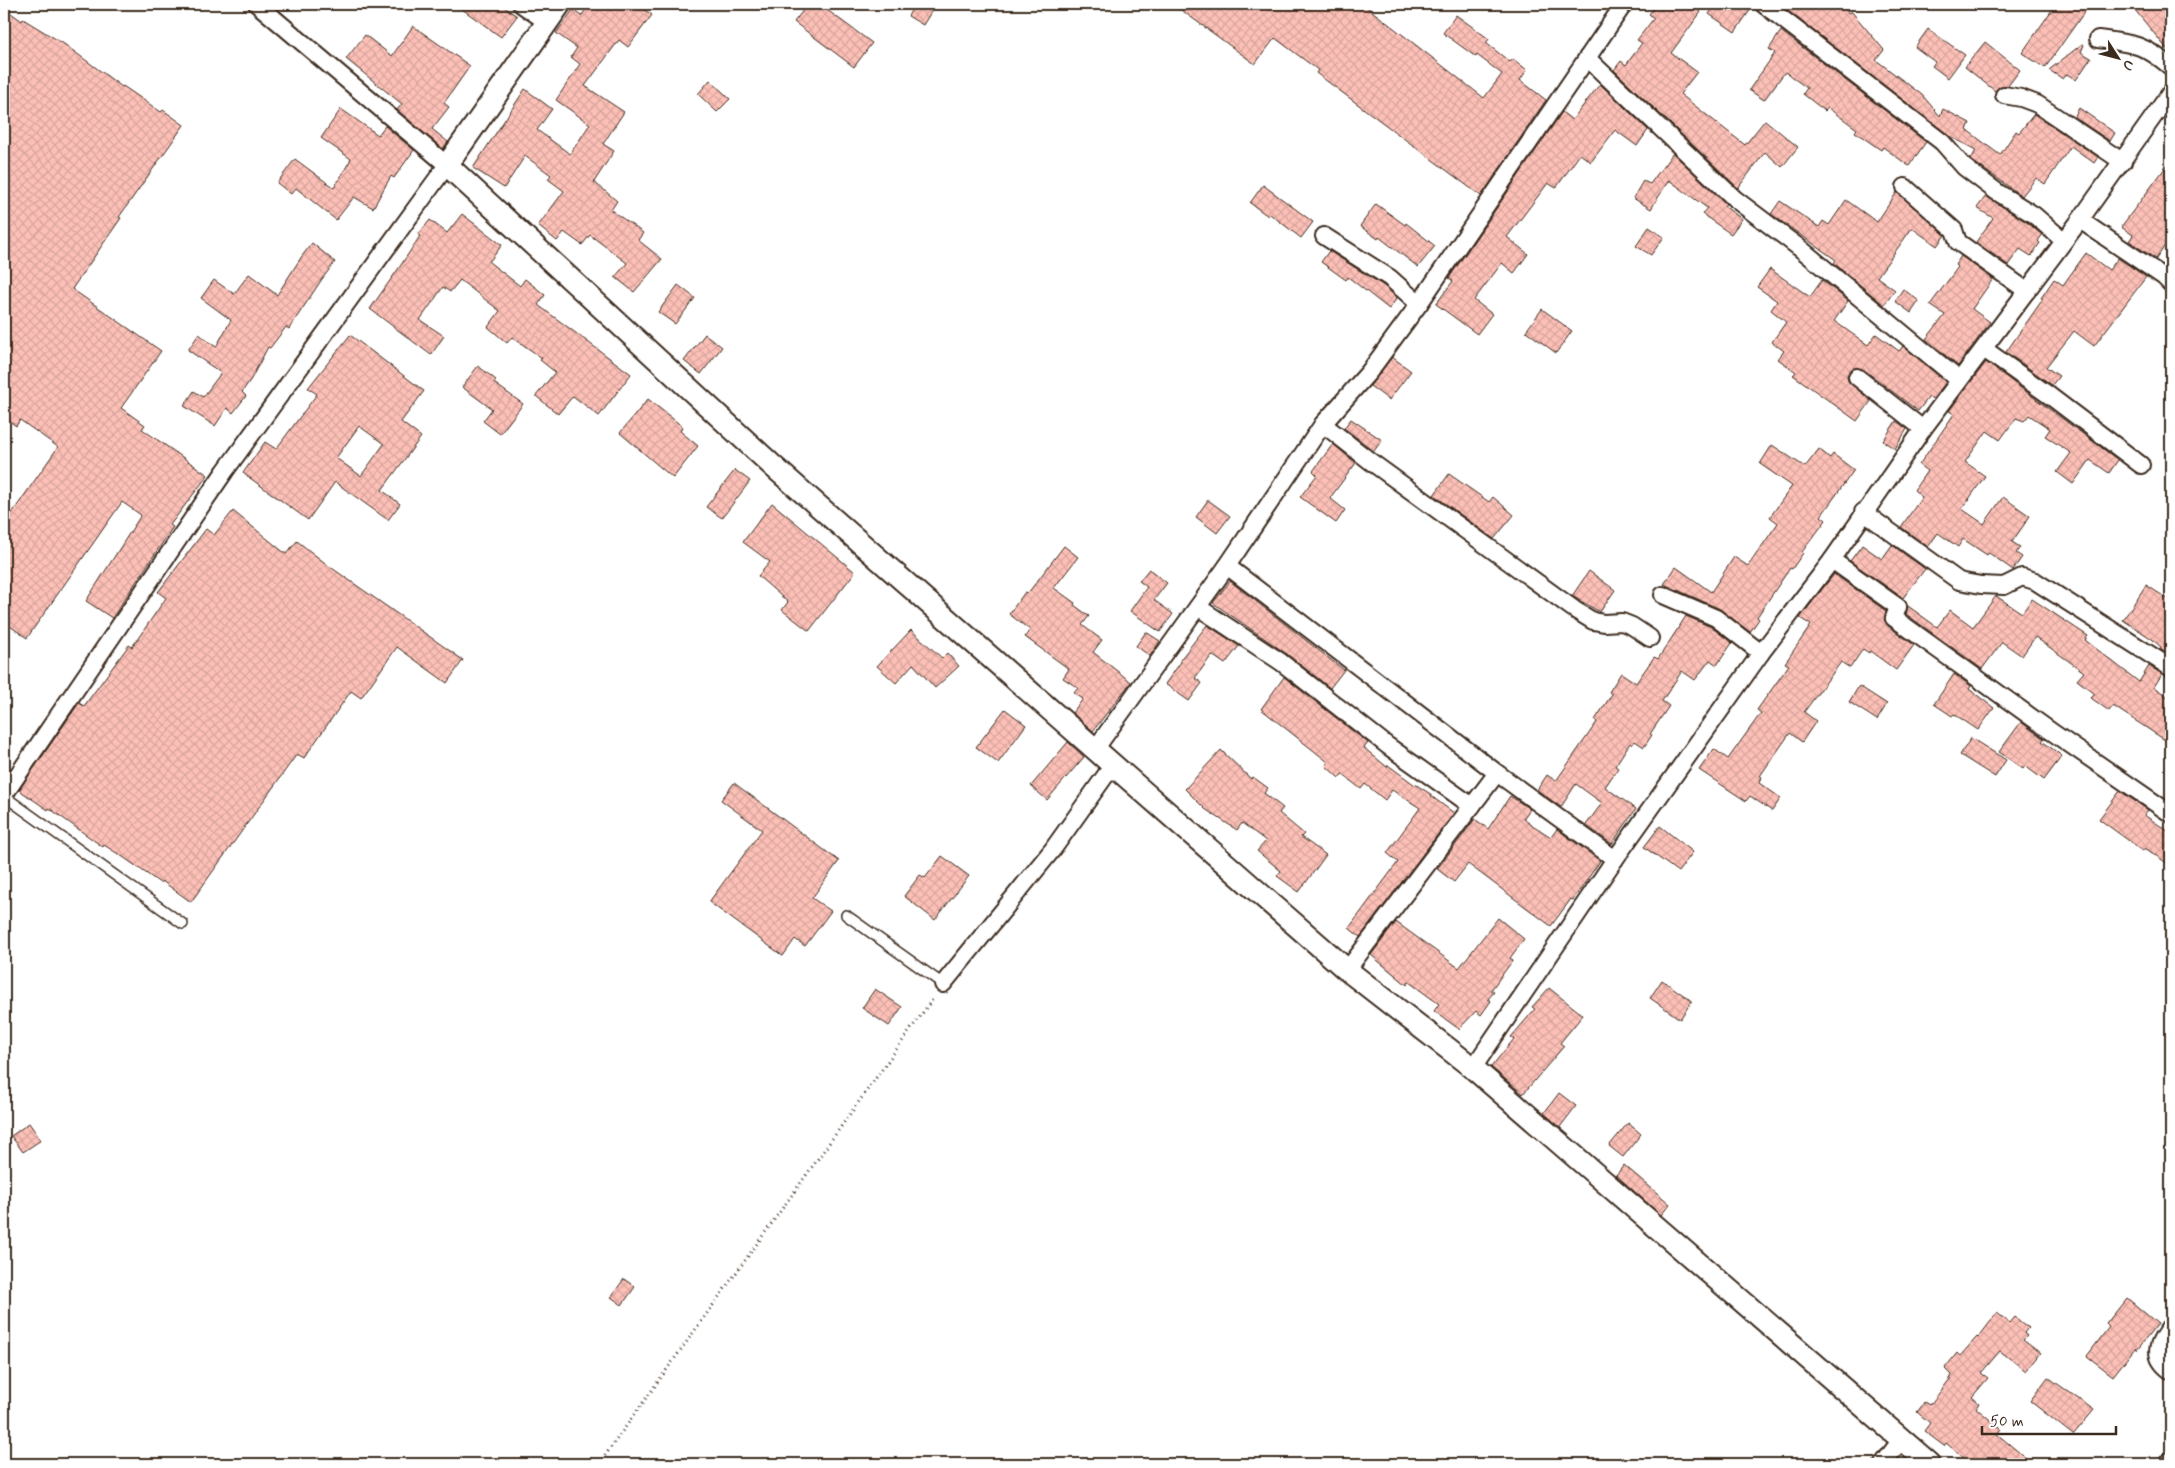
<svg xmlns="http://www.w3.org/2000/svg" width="2175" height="1468" viewBox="0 0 2175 1468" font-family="Mynerve,sans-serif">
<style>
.building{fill:url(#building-cross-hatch);stroke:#3b2a1e;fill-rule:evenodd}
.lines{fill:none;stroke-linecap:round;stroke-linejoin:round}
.service-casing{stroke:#3b2a1e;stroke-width:12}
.minor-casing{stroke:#3b2a1e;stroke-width:20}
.tertiary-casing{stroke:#3b2a1e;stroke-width:25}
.path{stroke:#3b2a1e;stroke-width:3;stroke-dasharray:1 4;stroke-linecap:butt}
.service{stroke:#fff;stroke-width:9}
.minor{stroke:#fff;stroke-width:16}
.tertiary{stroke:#fff;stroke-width:21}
</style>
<defs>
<pattern id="building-cross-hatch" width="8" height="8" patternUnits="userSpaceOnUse" patternTransform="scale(1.25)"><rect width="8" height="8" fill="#fcc0b7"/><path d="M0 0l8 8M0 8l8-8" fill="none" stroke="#d9a59d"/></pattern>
</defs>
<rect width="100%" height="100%" fill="#fff"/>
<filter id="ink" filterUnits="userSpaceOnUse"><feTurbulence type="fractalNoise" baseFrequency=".02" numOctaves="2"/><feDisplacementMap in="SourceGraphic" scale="10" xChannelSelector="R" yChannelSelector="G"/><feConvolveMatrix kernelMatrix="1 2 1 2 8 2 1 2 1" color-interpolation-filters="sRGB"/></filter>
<g filter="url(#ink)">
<g class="building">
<path d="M 455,4 L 500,4 L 517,16 L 501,37 Z"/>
<path d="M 590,4 L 636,4 L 652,15 L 628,47 L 619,40 L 585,86 L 624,112 L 603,144 L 614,151 L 594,182 L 617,201 L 611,210 L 643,233 L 638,240 L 662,259 L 634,292 L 615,277 L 627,263 L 590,235 L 582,245 L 564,232 L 557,241 L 538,226 L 564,191 L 548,179 L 551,175 L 525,156 L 504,188 L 473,168 L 525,89 L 552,109 L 537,130 L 570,154 L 590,124 L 556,100 L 580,64 L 571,57 L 577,48 L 556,33 L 573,10 L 581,16 Z"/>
<path d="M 808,4 L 819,4 L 872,43 L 854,67 L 794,22 Z"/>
<path d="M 915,4 L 936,4 L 923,25 L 908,16 Z"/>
<path d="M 1173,4 L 1363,4 L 1484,98 L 1502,74 L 1477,55 L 1476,57 L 1443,33 L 1456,15 L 1489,39 L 1486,43 L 1510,62 L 1513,59 L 1527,70 L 1520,80 L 1546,100 L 1481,196 L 1316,73 L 1318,70 L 1275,38 L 1255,64 Z"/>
<path d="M 1657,4 L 1690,4 L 1701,12 L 1671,53 L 1697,72 L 1680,94 L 1745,145 L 1765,120 L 1798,147 L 1782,167 L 1765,152 L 1738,188 L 1614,70 L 1621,61 L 1626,65 L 1642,43 L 1637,40 L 1654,18 L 1649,14 Z"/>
<path d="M 1716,4 L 1753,4 L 1753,6 L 1735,32 L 1709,14 Z"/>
<path d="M 1792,4 L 1837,4 L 1849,13 L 1851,11 L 1884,50 L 1876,60 L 1922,95 L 1940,116 L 1943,109 L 1970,123 L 1967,130 L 2000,155 L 2016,131 L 2019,133 L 2034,114 L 2098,157 L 2094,163 L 2071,146 L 2045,184 L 2036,178 L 2022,196 L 1971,160 L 1976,150 L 1951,137 L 1787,10 Z"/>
<path d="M 2056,4 L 2090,4 L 2045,68 L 2022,53 Z"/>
<path d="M 2130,4 L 2171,4 L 2171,54 Z"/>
<path d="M 4,8 L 22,21 L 23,19 L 64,44 L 122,87 L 123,86 L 161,112 L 163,110 L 184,125 L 119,217 L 121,218 L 72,289 L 161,351 L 121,408 L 145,425 L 142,429 L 208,475 L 170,525 L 173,527 L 112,618 L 86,601 L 141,515 L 122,502 L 27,638 L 4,622 L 4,512 L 10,516 L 58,447 L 20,420 L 16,426 L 4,417 Z"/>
<path d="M 413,26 L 470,66 L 444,103 L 449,107 L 432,129 L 448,142 L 443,149 L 397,110 L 402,104 L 346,59 L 365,35 L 392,56 Z"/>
<path d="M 1928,29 L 1965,55 L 1948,78 L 1932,66 L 1935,62 L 1915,47 Z"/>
<path d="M 1781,31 L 1926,142 L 1909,166 L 1883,147 L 1881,150 L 1855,132 L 1857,129 L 1828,108 L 1825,111 L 1803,94 L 1807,88 L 1785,72 L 1764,100 L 1749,90 L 1775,53 L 1769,49 Z"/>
<path d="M 1985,42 L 2020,70 L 2008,86 L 2000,86 L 1995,91 L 1965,67 Z"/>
<path d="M 2082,44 L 2084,45 L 2081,52 L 2091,58 L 2076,80 L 2067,74 L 2063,79 L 2049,70 Z"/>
<path d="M 710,80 L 730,99 L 717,112 L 698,94 Z"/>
<path d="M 1600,84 L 1648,130 L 1637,146 L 1615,130 L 1591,162 L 1580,154 L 1556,188 L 1548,183 L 1507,237 L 1528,254 L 1514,273 L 1502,263 L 1474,300 L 1492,314 L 1477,334 L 1436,304 L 1453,281 L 1449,278 L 1562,112 L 1572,120 Z"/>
<path d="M 2079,108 L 2115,133 L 2110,141 L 2074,117 Z"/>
<path d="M 341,109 L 378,135 L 385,126 L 414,150 L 394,178 L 391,176 L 373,208 L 354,197 L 336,220 L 296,188 L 291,194 L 277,183 L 295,159 L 334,188 L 351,159 L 321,138 Z"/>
<path d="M 1673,153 L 1726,204 L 1724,206 L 1742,219 L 1731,234 L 1702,214 L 1707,208 L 1669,180 L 1651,209 L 1633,198 L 1643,181 L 1650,184 Z"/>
<path d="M 2171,160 L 2171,237 L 2156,259 L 2129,241 L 2133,235 L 2121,227 Z"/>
<path d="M 1263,185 L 1313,222 L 1301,238 L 1270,214 L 1268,216 L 1250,203 Z"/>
<path d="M 1897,192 L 1945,235 L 1937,246 L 1912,228 L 1877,277 L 1895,290 L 1884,305 L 1834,263 L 1836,260 L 1771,214 L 1780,201 L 1819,227 L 1823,221 L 1829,225 L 1846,200 L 1877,222 Z"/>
<path d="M 1986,196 L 2028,223 L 2042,235 L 2038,241 L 2040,243 L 2031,256 L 2020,249 L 2008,265 L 1976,242 L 1993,218 L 1977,208 Z"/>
<path d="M 1376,204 L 1405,225 L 1406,223 L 1435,246 L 1418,267 L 1379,237 L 1378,239 L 1360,226 Z"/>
<path d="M 462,214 L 502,245 L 489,262 L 520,286 L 525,279 L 545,295 L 538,305 L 631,374 L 599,416 L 573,396 L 558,414 L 536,396 L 555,372 L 540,360 L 542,358 L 512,337 L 507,343 L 488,327 L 500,311 L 460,280 L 450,292 L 443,287 L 420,320 L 444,336 L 431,355 L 370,309 L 401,265 L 420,236 L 418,235 L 430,220 L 447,233 Z"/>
<path d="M 1649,227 L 1664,237 L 1651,255 L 1636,246 Z"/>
<path d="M 312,243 L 335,262 L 322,279 L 289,329 L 286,327 L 270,348 L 268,347 L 251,379 L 242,392 L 246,396 L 233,413 L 227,408 L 215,426 L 184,406 L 194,391 L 203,397 L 221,373 L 188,350 L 199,334 L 216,347 L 231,320 L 201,298 L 214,280 L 234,294 L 249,274 L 277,295 L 302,256 Z"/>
<path d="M 1329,251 L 1384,286 L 1397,298 L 1389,309 L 1348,277 L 1346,280 L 1321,262 Z"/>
<path d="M 2086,253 L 2109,270 L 2118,258 L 2146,277 L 2094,346 L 2074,331 L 2046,367 L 2059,376 L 2052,385 L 2006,352 L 2043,299 L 2041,298 L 2054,279 L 2063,285 Z"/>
<path d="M 1961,256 L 1993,279 L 1972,309 L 1990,322 L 1958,366 L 1926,339 L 1945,315 L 1930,305 L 1958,267 L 1955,265 Z"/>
<path d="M 1770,269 L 1810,297 L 1822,280 L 1848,301 L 1834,321 L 1868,345 L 1876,334 L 1899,351 L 1903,346 L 1946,382 L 1933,399 L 1929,397 L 1918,411 L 1863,369 L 1853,368 L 1847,375 L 1848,381 L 1871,401 L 1857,421 L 1793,375 L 1796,372 L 1778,359 L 1784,351 L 1772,342 L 1786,322 L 1771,310 L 1777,301 L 1757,287 Z"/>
<path d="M 678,285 L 695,298 L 675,324 L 658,312 Z"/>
<path d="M 1903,289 L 1919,301 L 1911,313 L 1895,301 Z"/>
<path d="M 1542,309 L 1572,331 L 1556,353 L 1526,331 Z"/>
<path d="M 705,334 L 722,347 L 701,374 L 684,361 Z"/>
<path d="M 350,335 L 424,391 L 401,422 L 421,437 L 382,490 L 400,504 L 388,520 L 335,482 L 308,520 L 243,473 L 265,442 L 276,449 L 317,394 L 308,388 ZM 359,426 L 384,444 L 361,476 L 336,458 Z"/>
<path d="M 1392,357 L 1411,371 L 1389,400 L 1370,386 Z"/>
<path d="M 1986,362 L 2118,460 L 2109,473 L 2090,460 L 2073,484 L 2057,472 L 2071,453 L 2045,436 L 2050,429 L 2029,415 L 2024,421 L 2016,418 L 2000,440 L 1987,431 L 1965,462 L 1985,476 L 1962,509 L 1984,524 L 2003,497 L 2030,516 L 2012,542 L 2020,547 L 2016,553 L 2022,557 L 2013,570 L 1989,553 L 1987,555 L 1963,539 L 1958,547 L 1938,533 L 1928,547 L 1901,527 L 1922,497 L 1914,490 L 1927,471 L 1919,465 L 1954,414 L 1949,411 Z"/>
<path d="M 478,366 L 496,380 L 494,383 L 523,404 L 500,434 L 483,421 L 492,409 L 462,387 Z"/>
<path d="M 648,399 L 683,427 L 680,431 L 698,446 L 673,478 L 620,433 Z"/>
<path d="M 1351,419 L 1382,440 L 1374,451 L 1344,428 Z"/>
<path d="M 1896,421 L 1907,429 L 1895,449 L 1883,441 Z"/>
<path d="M 1333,444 L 1356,463 L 1330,498 L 1345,510 L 1336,523 L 1300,497 L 1317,475 L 1313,471 Z"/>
<path d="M 1772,445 L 1805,467 L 1819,449 L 1830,458 L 1833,454 L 1854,470 L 1821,516 L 1826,520 L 1802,552 L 1803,553 L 1792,569 L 1790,568 L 1757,617 L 1759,619 L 1750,632 L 1720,609 L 1664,584 L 1676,567 L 1711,592 L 1734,557 L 1748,566 L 1778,523 L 1770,517 L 1792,486 L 1760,464 Z"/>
<path d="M 735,470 L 750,481 L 722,518 L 706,507 Z"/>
<path d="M 1449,474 L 1489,502 L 1493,497 L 1514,515 L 1494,539 L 1434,495 Z"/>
<path d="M 1208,500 L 1230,516 L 1217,533 L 1196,517 Z"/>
<path d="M 772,503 L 855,572 L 809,631 L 782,610 L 788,602 L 758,576 L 770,562 L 743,542 Z"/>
<path d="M 233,511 L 286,554 L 297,541 L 329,566 L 463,660 L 447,683 L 397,647 L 361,698 L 351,691 L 304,758 L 297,754 L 191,902 L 162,881 L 160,883 L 123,857 L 104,845 L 103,847 L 49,808 L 48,810 L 19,790 L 79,703 L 84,706 L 129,645 L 132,647 L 166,598 L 158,592 L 206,529 L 214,535 Z"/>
<path d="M 1862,545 L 1882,559 L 1892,545 L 1925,569 L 1903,598 L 1850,561 Z"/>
<path d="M 1064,546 L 1078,557 L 1054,588 L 1075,603 L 1074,605 L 1089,616 L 1082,625 L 1102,640 L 1093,652 L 1131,682 L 1093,731 L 1072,713 L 1083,699 L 1074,693 L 1078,688 L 1063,678 L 1069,669 L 1025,637 L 1030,630 L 1009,614 L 1025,592 L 1028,593 Z"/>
<path d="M 1149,569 L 1167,583 L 1154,600 L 1173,614 L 1160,632 L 1130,611 L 1147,587 L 1139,581 Z"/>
<path d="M 1589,571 L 1615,590 L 1600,612 L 1572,596 Z"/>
<path d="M 1834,574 L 1886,611 L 1884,620 L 1888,626 L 1914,645 L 1896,670 L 1870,651 L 1869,653 L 1863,649 L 1850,668 L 1841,662 L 1804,712 L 1816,721 L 1802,742 L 1790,733 L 1760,776 L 1762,777 L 1759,783 L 1781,798 L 1772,811 L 1750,796 L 1746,801 L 1699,770 L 1714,749 L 1728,759 L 1761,713 L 1757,710 L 1789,665 L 1785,663 L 1811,625 L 1800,618 Z"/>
<path d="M 1230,581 L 1344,670 L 1330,688 L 1287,654 L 1213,603 Z"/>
<path d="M 2146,585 L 2171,601 L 2171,656 L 2160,649 L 2161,647 L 2152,639 L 2123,620 Z"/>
<path d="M 1996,596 L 2022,613 L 2032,599 L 2088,636 L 2085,640 L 2139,682 L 2149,666 L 2162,674 L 2154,687 L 2171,699 L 2171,744 L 2113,706 L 2109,711 L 2091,698 L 2095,694 L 2077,680 L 2084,672 L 2035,637 L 2022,656 L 2002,642 L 1982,669 L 1906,614 L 1908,606 L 1937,627 L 1950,610 L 1973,627 Z"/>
<path d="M 1686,616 L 1711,627 L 1732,643 L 1717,665 L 1710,660 L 1695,680 L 1682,671 L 1662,701 L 1669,706 L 1650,734 L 1652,735 L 1644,747 L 1635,741 L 1632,745 L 1630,743 L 1615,766 L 1618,768 L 1605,787 L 1636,809 L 1612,844 L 1586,825 L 1602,803 L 1576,784 L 1561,807 L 1537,790 L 1547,775 L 1556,781 L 1597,722 L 1595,720 L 1612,694 L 1609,692 L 1621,673 L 1636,683 L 1654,657 L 1658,659 Z"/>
<path d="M 1207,625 L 1239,646 L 1225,664 L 1212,655 L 1195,678 L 1202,683 L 1189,701 L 1165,684 L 1181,662 L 1180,660 Z"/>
<path d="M 911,630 L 942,658 L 947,653 L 959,666 L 935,688 L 913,664 L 896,683 L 877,666 Z"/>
<path d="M 1146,632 L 1160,641 L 1150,656 L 1136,646 Z"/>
<path d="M 1954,674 L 1971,686 L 1969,689 L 1994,708 L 1978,730 L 1954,714 L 1952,716 L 1934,704 Z"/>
<path d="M 1284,677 L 1368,743 L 1364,748 L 1387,767 L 1388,765 L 1415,785 L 1415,784 L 1432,795 L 1431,796 L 1454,813 L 1360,937 L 1349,928 L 1398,862 L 1387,853 L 1420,808 L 1392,790 L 1385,800 L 1365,784 L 1361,789 L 1342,774 L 1339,778 L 1326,766 L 1328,762 L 1261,709 Z"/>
<path d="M 1859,686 L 1887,704 L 1877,720 L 1849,702 Z"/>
<path d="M 1005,709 L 1026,725 L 998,763 L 976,747 Z"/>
<path d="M 2021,722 L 2044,739 L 2042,741 L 2062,756 L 2044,780 L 2025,766 L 2023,769 L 1999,752 Z"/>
<path d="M 1971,738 L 2006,760 L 1995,777 L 1960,755 Z"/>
<path d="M 1068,742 L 1084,757 L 1047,800 L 1031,786 Z"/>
<path d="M 1221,750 L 1251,779 L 1253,777 L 1268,788 L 1264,793 L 1283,808 L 1279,813 L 1304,834 L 1301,837 L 1326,855 L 1299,892 L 1277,876 L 1281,871 L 1257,851 L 1266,841 L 1242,823 L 1237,830 L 1205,809 L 1185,789 Z"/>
<path d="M 734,783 L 839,861 L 812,898 L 831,911 L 805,946 L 795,939 L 783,956 L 709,902 L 762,830 L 721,800 Z"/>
<path d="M 2120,791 L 2148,810 L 2144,815 L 2171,833 L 2171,866 L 2145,848 L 2143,851 L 2099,819 Z"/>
<path d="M 1510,796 L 1530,809 L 1523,819 L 1551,837 L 1557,829 L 1600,861 L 1573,900 L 1571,899 L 1551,926 L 1468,864 L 1454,882 L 1437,869 L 1475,819 L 1488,829 Z"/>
<path d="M 1660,826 L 1693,852 L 1678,872 L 1644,847 Z"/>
<path d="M 942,856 L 969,876 L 935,920 L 904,896 L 920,875 L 925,878 Z"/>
<path d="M 1498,918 L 1524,939 L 1510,958 L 1513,960 L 1491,990 L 1494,992 L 1488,999 L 1491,1001 L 1481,1015 L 1476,1011 L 1459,1029 L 1434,1011 L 1439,1004 L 1409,982 L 1407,985 L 1371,955 L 1396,922 L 1459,968 Z"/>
<path d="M 1662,980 L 1692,1001 L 1680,1019 L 1650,998 Z"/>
<path d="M 1549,988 L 1583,1015 L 1560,1043 L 1564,1046 L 1523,1094 L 1491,1067 L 1514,1039 L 1511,1037 L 1535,1009 L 1532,1007 Z"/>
<path d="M 875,989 L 902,1007 L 889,1026 L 862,1008 Z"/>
<path d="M 1559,1093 L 1576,1106 L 1560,1127 L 1544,1113 Z"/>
<path d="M 29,1123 L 41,1140 L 23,1152 L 11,1136 Z"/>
<path d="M 1628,1123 L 1641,1134 L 1623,1157 L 1609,1146 Z"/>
<path d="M 1624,1165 L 1670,1204 L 1661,1215 L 1616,1175 Z"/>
<path d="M 624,1279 L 635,1287 L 622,1305 L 611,1297 Z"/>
<path d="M 2127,1298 L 2158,1324 L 2137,1350 L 2135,1348 L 2113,1376 L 2087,1356 L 2109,1327 L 2106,1324 Z"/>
<path d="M 1997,1313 L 2010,1323 L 2015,1317 L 2028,1328 L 2024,1333 L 2027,1336 L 2023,1340 L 2040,1353 L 2026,1371 L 2000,1351 L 1981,1373 L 1988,1378 L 1972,1397 L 1979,1403 L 1976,1408 L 2001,1429 L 1997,1434 L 2033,1464 L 1971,1464 L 1946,1443 L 1944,1446 L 1924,1431 L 1930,1423 L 1917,1412 L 1925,1402 L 1930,1405 L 1950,1379 L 1952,1375 L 1945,1368 L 1957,1353 L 1960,1356 L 1977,1337 L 1978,1338 Z"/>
<path d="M 2048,1377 L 2094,1410 L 2073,1435 L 2030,1401 Z"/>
</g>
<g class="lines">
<defs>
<g id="service">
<path d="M 4,796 L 183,924"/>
<path d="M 846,915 L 943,984"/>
</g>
<g id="minor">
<path d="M 521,4 L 547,22"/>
<path d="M 1763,4 L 1942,142 L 1964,167 L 1997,192 L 2034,215 L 2063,240"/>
<path d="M 2098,39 C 2134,44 2142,43 2171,67"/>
<path d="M 1587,58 L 1735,199 L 1801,249 L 1959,380"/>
<path d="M 2004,95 L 2021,98 L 2037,104 L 2123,162"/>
<path d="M 1905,187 L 1954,230 L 1958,242 L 2027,291"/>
<path d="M 2080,220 L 2164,277 L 2171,284"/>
<path d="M 1324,236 L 1390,278 L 1419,304"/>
<path d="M 1984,349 L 2050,396 L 2141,465"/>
<path d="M 1857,377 L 1923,429"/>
<path d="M 1323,424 L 1370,461 L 1575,610 L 1593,621 L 1604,623 L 1622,622 L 1632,626 L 1650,638"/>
<path d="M 1863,512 L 1959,581 L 1981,585 L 2004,586 L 2022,577 L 2035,581 L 2171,668"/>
<path d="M 1832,560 L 1898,607 L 1894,618 L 2052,732 L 2171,814"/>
<path d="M 1227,566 L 1497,773 L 1615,859"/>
<path d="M 1663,595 L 1716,618 L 1761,653"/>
<path d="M 1198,607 L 1281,662 L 1388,746 L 1472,806"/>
<path d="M 1096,748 L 1227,566 L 1323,424 L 1369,372 L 1419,304 L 1624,4"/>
<path d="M 4,795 L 225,471 L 447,165 L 257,4"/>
<path d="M 1347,970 L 1497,773"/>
<path d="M 943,984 L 1053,849 L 1113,765"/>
<path d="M 1473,1068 L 1615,859 L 1761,653 L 1832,560 L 1923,429 L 2080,220 L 2171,92"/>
<path d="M 2171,1326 C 2158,1344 2150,1356 2171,1371"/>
<path d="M 1883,1464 L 1900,1441"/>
<path d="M 2168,1464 L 2171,1460"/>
</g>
<path id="tertiary" d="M 560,4 L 447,165 L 774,467 L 1113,765 L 1347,970 L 1473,1068 L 1930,1464"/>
</defs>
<use href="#service" class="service-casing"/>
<use href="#minor" class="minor-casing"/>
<use href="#tertiary" class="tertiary-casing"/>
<path class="path" d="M 599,1464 L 934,997"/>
<use href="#service" class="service"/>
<use href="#minor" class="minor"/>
<use href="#tertiary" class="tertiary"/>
</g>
</g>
<rect width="2175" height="1468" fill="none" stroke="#fff" stroke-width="20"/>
<rect x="10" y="10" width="2155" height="1448" fill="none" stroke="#3b2a1e" stroke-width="2" filter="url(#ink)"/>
<g transform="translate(2118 58) rotate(126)" stroke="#ffffff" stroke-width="4" paint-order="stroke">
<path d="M0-4L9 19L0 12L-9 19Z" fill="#3b2a1e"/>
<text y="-8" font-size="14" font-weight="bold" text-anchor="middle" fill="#3b2a1e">U</text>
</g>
<path d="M1982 1426v8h134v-8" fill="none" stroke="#3b2a1e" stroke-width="2.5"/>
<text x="1990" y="1426" font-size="15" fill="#3b2a1e" stroke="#ffffff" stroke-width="4" paint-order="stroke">50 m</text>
</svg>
